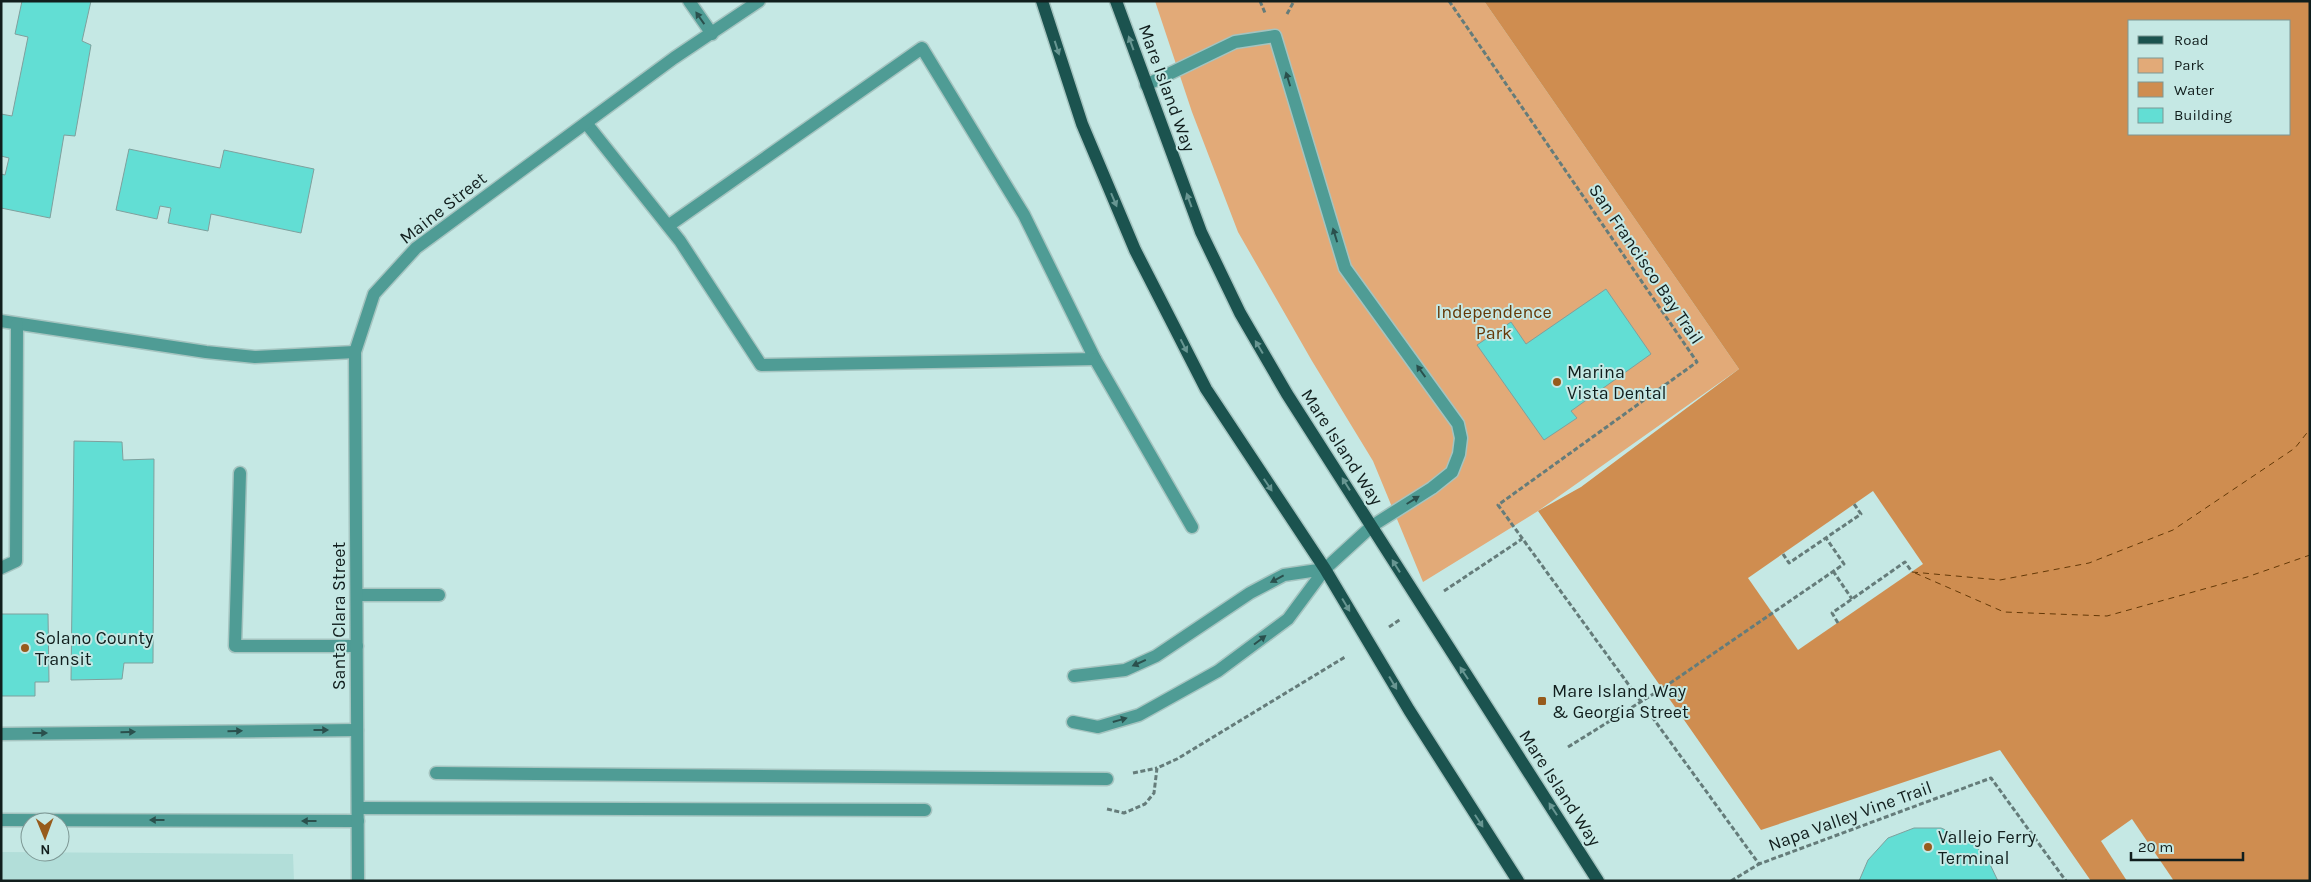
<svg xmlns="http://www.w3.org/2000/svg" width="2311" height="882" viewBox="0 0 2311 882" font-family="Karla,sans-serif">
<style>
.built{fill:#b2ded9}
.green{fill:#e2aa78}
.water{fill:#cf8d50;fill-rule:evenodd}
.pier{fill:#c5e8e4}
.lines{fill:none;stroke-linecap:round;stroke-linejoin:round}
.ferry{stroke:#643907;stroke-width:1;stroke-dasharray:6 5;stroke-linecap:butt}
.building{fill:#62ded4;stroke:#7fa09d}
.minor-casing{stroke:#a5c4c0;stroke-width:15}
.major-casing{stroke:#a5c4c0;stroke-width:15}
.path{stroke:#657c7a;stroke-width:3;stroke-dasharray:5 2.5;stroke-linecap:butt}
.minor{stroke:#4f9c95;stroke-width:12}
.major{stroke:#1b534f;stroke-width:12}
.oneway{fill:#2a504d}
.oneway2{fill:#689692}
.poi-dot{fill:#975b1c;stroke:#c5e8e4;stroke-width:2}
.labels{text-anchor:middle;stroke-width:4;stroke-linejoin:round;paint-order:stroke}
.street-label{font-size:18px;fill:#111e1d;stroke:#c5e8e4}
.park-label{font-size:18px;fill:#653908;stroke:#c5e8e4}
.poi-label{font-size:18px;fill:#111e1d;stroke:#c5e8e4;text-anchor:start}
</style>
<rect width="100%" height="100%" fill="#c5e8e4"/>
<path class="built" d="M 1,852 L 293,854 L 294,881 L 1,881 Z"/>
<path class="green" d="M 1155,1 L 1484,1 L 1739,369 L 1538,511 L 1423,582 L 1373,461 L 1312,361 L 1238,232 L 1192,112 Z"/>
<path class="water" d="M 1484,1 L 2310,1 L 2310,881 L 2091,881 L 2000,750 L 1761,830 L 1538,511 L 1581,487 L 1739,369 ZM 2130,21 L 2290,21 L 2290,134 L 2130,134 Z"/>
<g class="pier">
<path d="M 1873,491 L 1923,564 L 1798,650 L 1748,578 Z"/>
<path d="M 2132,819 L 2174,881 L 2127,881 L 2101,841 Z"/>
</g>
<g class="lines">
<g class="ferry">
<path d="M 1912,572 L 2000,580 L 2089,563 L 2173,530 L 2295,448 L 2310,429"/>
<path d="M 1915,573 L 2004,612 L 2107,616 L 2247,577 L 2310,555"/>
</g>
</g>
<g class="building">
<path d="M 22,1 L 91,1 L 82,41 L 91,45 L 75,136 L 64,135 L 50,218 L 1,208 L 1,174 L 5,175 L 9,158 L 1,156 L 1,114 L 12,116 L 28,37 L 15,34 Z"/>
<path d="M 129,149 L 220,168 L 224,150 L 314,169 L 301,233 L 211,214 L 208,231 L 168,223 L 171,208 L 160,206 L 157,219 L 116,210 Z"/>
<path d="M 1606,289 L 1651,354 L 1571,411 L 1577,418 L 1544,440 L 1477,345 L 1511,322 L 1526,344 Z"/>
<path d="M 74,441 L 122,442 L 123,460 L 154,459 L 153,663 L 124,663 L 122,679 L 71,680 Z"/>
<path d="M 1,614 L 48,614 L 49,682 L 35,682 L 35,696 L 1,696 Z"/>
<path d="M 1914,828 L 1941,828 L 1967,839 L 1986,856 L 1998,881 L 1859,881 L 1868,860 L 1888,838 Z"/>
</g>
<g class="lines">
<defs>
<g id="minor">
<path d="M 689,1 L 712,34"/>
<path d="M 586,123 L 680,241 L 761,365 L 1095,359 L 1024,215 L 922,48 L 668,226"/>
<path d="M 1,321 L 206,352 L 255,357 L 355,352"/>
<path d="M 1095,359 L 1192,527"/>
<path d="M 240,473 L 235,646 L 357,646"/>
<path d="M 1,568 L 16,561 L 17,324"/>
<path d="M 357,595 L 439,595"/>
<path d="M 1074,676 L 1125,670 L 1156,656 L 1250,593 L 1284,575 L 1325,569"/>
<path d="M 1073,722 L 1098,727 L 1139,715 L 1218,671 L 1288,619 L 1325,569 L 1372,526 L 1432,488 L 1452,472 L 1459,454 L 1461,438 L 1458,424 L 1345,268 L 1275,36 L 1235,42 L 1146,85"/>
<path d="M 1,734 L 357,730"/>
<path d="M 436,773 L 1107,779"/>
<path d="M 358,808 L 925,810"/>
<path d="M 1,820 L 358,821"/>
<path d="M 358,881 L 355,352 L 374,294 L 416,248 L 674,58 L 759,1"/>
</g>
<g id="major">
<path d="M 1042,1 L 1082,124 L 1135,250 L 1206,389 L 1325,569 L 1409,710 L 1518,881"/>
<path d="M 1116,1 L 1201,232 L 1240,313 L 1287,394 L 1598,881"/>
</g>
</defs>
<use href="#minor" class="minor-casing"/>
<use href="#major" class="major-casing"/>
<g class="path">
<path d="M 1260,1 L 1265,13"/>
<path d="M 1449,1 L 1697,362 L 1498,505 L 1759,864 L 1991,778 L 2066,881"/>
<path d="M 1287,14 L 1294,1"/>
<path d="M 1783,554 L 1789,563 L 1861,514 L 1854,504"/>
<path d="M 1833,571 L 1852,599"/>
<path d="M 1444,591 L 1522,539"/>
<path d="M 1838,623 L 1832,613 L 1905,562 L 1912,572"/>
<path d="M 1389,627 L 1401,619"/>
<path d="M 1568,747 L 1663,688 L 1844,564 L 1826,538"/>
<path d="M 1133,773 L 1157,768"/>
<path d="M 1107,809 L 1124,813 L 1145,804 L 1154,793 L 1157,768 L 1177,759 L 1345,657"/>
<path d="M 1731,881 L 1759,864"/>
</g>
<use href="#minor" class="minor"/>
<use href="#major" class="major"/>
</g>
<defs><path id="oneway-solid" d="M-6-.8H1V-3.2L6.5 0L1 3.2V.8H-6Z" transform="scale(1.25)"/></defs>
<g class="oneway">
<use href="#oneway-solid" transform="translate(700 18) rotate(-125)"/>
<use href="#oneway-solid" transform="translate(1288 79) rotate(-107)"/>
<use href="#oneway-solid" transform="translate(1335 235) rotate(-107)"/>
<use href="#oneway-solid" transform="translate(1421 371) rotate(-126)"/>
<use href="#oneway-solid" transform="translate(1413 500) rotate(-32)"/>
<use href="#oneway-solid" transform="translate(1277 579) rotate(152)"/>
<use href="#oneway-solid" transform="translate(1260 640) rotate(-37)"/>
<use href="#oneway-solid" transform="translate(1139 663) rotate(156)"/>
<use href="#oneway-solid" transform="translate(1120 720) rotate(-16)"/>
<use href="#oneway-solid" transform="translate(321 730)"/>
<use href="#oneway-solid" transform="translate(235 731) rotate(-1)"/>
<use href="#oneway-solid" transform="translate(128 732) rotate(-1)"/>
<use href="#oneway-solid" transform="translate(40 733)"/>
<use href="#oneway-solid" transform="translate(157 820) rotate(180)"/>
<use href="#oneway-solid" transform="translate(309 821) rotate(-180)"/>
</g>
<g class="oneway2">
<use href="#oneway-solid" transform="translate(1131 43) rotate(-110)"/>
<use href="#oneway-solid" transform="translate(1057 48) rotate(72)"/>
<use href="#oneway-solid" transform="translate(1114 200) rotate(67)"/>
<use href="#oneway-solid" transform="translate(1189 200) rotate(-110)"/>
<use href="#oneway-solid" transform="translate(1184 346) rotate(63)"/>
<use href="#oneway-solid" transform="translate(1259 347) rotate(-121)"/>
<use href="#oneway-solid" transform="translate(1346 484) rotate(-122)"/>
<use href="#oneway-solid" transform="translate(1268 485) rotate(56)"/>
<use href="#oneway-solid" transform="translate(1396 566) rotate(-122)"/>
<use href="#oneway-solid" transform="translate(1346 605) rotate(59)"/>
<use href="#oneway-solid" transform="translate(1464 673) rotate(-123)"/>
<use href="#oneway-solid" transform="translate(1393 683) rotate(59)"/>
<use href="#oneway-solid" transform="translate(1553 809) rotate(-123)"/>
<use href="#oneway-solid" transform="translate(1479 821) rotate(57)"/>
</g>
<g class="poi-dot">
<circle cx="1557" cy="382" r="5"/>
<circle cx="25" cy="648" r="5"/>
<rect x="1537" y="696" width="10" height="10" rx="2.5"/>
<circle cx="1928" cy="847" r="5"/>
</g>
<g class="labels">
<g class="street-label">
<text transform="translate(1167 88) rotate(70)" y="6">Mare Island Way</text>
<text transform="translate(443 208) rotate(-38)" y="6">Maine Street</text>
<text transform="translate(1646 264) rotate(56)" y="6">San Francisco Bay Trail</text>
<text transform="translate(1342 447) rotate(57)" y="6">Mare Island Way</text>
<text transform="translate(339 616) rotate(-90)" y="6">Santa Clara Street</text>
<text transform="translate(1560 788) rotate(57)" y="6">Mare Island Way</text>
<text transform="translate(1850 816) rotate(-20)" y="6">Napa Valley Vine Trail</text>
</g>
<g class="park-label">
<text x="1494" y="318">Independence<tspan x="1494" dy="21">Park</tspan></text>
</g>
<g class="poi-label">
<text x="1567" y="378">Marina<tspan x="1567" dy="21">Vista Dental</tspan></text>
<text x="35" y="644">Solano County<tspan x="35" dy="21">Transit</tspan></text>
<text x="1552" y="697">Mare Island Way<tspan x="1552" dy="21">&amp; Georgia Street</tspan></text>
<text x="1938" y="843">Vallejo Ferry<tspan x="1938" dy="21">Terminal</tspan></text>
</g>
</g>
<rect width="2311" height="882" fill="none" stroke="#111e1d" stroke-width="5"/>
<rect x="2128" y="20" width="162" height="115" fill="#c5e8e4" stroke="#7d9794"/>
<rect x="2138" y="36" width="25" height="8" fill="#1b534f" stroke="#7d9794"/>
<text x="2174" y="45" font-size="15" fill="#111e1d">Road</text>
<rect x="2138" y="58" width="25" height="15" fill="#e2aa78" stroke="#7d9794"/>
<text x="2174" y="70" font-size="15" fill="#111e1d">Park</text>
<rect x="2138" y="82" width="25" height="15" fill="#cf8d50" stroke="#7d9794"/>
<text x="2174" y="95" font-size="15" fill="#111e1d">Water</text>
<rect x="2138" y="108" width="25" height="15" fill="#62ded4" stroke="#7d9794"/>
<text x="2174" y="120" font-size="15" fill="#111e1d">Building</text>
<g transform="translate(45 837) rotate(179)"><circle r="24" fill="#c5e8e4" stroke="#7d9794"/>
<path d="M0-4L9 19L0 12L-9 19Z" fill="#975b1c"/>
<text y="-8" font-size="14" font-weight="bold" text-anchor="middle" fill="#111e1d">N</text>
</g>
<path d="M2131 852v8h112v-8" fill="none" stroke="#111e1d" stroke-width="2.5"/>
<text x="2138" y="852" font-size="15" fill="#111e1d" stroke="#c5e8e4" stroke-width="4" paint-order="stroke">20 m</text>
</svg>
